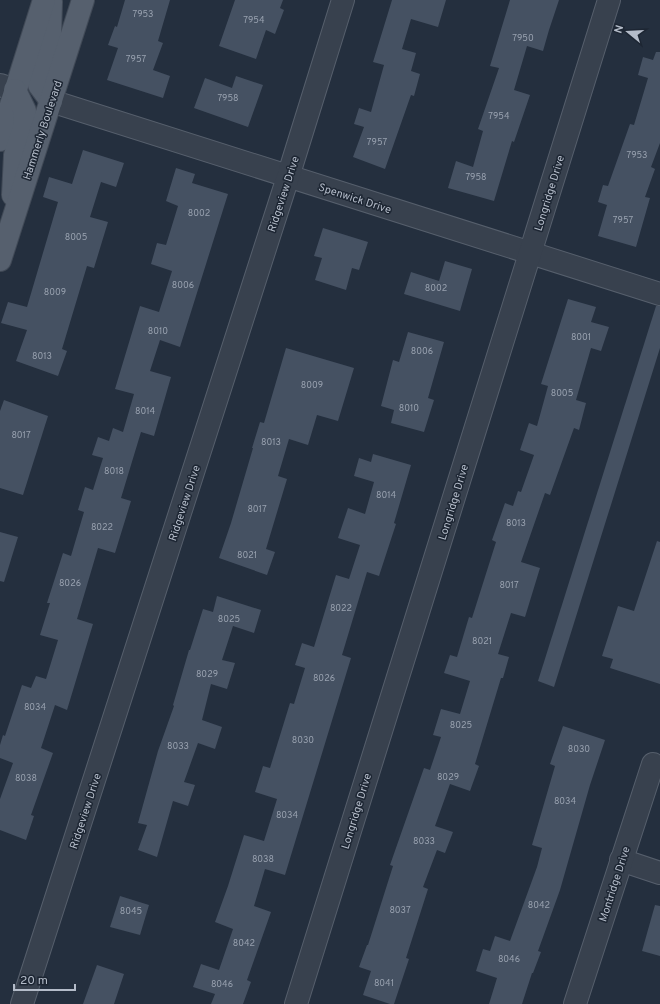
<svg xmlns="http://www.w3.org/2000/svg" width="660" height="1004" viewBox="0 0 660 1004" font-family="Overpass,sans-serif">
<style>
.building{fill:#455162}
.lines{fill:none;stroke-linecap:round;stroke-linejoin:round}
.minor-casing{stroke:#565f6c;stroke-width:24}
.major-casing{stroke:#414a57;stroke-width:24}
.minor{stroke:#38414e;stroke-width:22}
.major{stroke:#56606e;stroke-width:22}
.labels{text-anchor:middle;stroke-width:3;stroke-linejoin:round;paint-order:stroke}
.number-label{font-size:9px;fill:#98a1af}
.street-label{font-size:11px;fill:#b4bcc9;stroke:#1d2633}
</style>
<rect width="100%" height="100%" fill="#242f3e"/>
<g class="building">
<path d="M 125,0 L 170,0 L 158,41 L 163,43 L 153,70 L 170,76 L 163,98 L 107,80 L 118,48 L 108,45 L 115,26 L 117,27 Z"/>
<path d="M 235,0 L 283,0 L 280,8 L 284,10 L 275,34 L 266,30 L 256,59 L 219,46 Z"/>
<path d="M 392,0 L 446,0 L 438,27 L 411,19 L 402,49 L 416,53 L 411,71 L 420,74 L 414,96 L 411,95 L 385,169 L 353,157 L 364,127 L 354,124 L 359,108 L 371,112 L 384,65 L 373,62 Z"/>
<path d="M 510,0 L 559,0 L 549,30 L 543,51 L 527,46 L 514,90 L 530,95 L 514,142 L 512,141 L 494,201 L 448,188 L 456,161 L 473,167 L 483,131 L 478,129 L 499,68 L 490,66 Z"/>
<path d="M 656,52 L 660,52 L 660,143 L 651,167 L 655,169 L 645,197 L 650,198 L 636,247 L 598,236 L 607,205 L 598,202 L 603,185 L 608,186 L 630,124 L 634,125 L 648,78 L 638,75 L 643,57 L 653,60 Z"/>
<path d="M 236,76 L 263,85 L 248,127 L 194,108 L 205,78 L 232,88 Z"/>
<path d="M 83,150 L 124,163 L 116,187 L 101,182 L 90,217 L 108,222 L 94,268 L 87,266 L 62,349 L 67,351 L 58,376 L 16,361 L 27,330 L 1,323 L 8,302 L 27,307 L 58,202 L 43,197 L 49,177 L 72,184 Z"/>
<path d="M 176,168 L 195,174 L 192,183 L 228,194 L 180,347 L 160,340 L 150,371 L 171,377 L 154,436 L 141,432 L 121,498 L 131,501 L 115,553 L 98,548 L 77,619 L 93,624 L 67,710 L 55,705 L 41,748 L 53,753 L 31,815 L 34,816 L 26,840 L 0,830 L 0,799 L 13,763 L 0,758 L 0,745 L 3,735 L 5,736 L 22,685 L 31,688 L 36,676 L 46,679 L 58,640 L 40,635 L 50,603 L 47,603 L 63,553 L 71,556 L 84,512 L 78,510 L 85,487 L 93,490 L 103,458 L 92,455 L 98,437 L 109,441 L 113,428 L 123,432 L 134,394 L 115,389 L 140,306 L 159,312 L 172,271 L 151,264 L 157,243 L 166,245 L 178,206 L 166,201 Z"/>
<path d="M 323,228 L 368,242 L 359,270 L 352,268 L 346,290 L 315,280 L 322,258 L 314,256 Z"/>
<path d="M 445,261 L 472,269 L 460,311 L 404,294 L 411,272 L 439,281 Z"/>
<path d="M 568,299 L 596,307 L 591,322 L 609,327 L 601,351 L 591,348 L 576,400 L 586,403 L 579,430 L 574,428 L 550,495 L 545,493 L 521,562 L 540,568 L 525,617 L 511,613 L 498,654 L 509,657 L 503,678 L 501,678 L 475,764 L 479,766 L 470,791 L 450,784 L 435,826 L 453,832 L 445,853 L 437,850 L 423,887 L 428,889 L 406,958 L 409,959 L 394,1004 L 390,1004 L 363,995 L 371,971 L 359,967 L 367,945 L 368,945 L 393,866 L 390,865 L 424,768 L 430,770 L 441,737 L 433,735 L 441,709 L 460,714 L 470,681 L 444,673 L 450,655 L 457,657 L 469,617 L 472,618 L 496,542 L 492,540 L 505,503 L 513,506 L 518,491 L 521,492 L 534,455 L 520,450 L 529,423 L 537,426 L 548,386 L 541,384 Z"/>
<path d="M 656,306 L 660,306 L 660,348 L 554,687 L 538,681 Z"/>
<path d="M 408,332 L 444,342 L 428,398 L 434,400 L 424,432 L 391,423 L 394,410 L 381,406 L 393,360 L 399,362 Z"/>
<path d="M 286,348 L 354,368 L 338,421 L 317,415 L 308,445 L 289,439 L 278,476 L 287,479 L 266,549 L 275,552 L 267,575 L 219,558 L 231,523 L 253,448 L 252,448 L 260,422 L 264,423 Z"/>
<path d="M 4,400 L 48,416 L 23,495 L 0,488 L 0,411 Z"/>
<path d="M 373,454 L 411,465 L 394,523 L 396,524 L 379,576 L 367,572 L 342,655 L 351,658 L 285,875 L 265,869 L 254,906 L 271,912 L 247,980 L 251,982 L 243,1004 L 211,1004 L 215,994 L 193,987 L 201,964 L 219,970 L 233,929 L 215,922 L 228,886 L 244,835 L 264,841 L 277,799 L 255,792 L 263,766 L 270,768 L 290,703 L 294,704 L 305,668 L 295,665 L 302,643 L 314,647 L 336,575 L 349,579 L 360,545 L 338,538 L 348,508 L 365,514 L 374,482 L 354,476 L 359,458 L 371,462 Z"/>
<path d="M 0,532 L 18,537 L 4,582 L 0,581 Z"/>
<path d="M 657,541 L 660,542 L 660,684 L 610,668 L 613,659 L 602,656 L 618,606 L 634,611 Z"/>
<path d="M 217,596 L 261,610 L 254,633 L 233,626 L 222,660 L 235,663 L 227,689 L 211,684 L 202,720 L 222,727 L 215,749 L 198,743 L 184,782 L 195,785 L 188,806 L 173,801 L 157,857 L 138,850 L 147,825 L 138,823 L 158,751 L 174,706 L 173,705 L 189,650 L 190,650 L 203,609 L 213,612 Z"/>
<path d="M 563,726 L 605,740 L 590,785 L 560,890 L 538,951 L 541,952 L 533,973 L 532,973 L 522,1004 L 489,1004 L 497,978 L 476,971 L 483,949 L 490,951 L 495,936 L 510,941 L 537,867 L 542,848 L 532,845 L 555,766 L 550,764 Z"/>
<path d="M 120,896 L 149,905 L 140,935 L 110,927 Z"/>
<path d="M 655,905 L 660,906 L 660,956 L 642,951 Z"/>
<path d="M 97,965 L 124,974 L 114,1004 L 83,1004 Z"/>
</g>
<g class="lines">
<defs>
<g id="minor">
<path d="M 0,85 L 15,90"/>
<path d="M 51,101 L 660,294"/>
<path d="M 621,860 L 660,873"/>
<path d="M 22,1004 L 288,177 L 343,0"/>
<path d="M 296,1004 L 609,0"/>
<path d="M 575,1004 L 653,764"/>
</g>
<g id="major">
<path d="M 51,2 L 50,35 L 39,68 L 39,85 L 51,101"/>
<path d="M 0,140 L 44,0"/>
<path d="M 13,195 L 15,155 L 24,128 L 25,111 L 15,90"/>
<path d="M 0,260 L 83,0"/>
</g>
</defs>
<use href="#minor" class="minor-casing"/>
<use href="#major" class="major-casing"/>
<use href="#minor" class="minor"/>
<use href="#major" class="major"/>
</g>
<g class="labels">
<g class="number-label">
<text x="143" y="17">7953</text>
<text x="254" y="23">7954</text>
<text x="523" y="41">7950</text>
<text x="136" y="62">7957</text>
<text x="228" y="101">7958</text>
<text x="499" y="119">7954</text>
<text x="377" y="145">7957</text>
<text x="637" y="158">7953</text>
<text x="476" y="180">7958</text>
<text x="199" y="216">8002</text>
<text x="623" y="223">7957</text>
<text x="76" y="240">8005</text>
<text x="183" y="288">8006</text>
<text x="436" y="291">8002</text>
<text x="55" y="295">8009</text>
<text x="158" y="334">8010</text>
<text x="581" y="340">8001</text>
<text x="422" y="354">8006</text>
<text x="42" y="359">8013</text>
<text x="312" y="388">8009</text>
<text x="562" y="396">8005</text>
<text x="409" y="411">8010</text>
<text x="145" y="414">8014</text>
<text x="21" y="438">8017</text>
<text x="271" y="445">8013</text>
<text x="114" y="474">8018</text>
<text x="386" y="498">8014</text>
<text x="257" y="512">8017</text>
<text x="516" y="526">8013</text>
<text x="102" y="530">8022</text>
<text x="247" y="558">8021</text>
<text x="70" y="586">8026</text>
<text x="509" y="588">8017</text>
<text x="341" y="611">8022</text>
<text x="229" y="622">8025</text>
<text x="482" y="644">8021</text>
<text x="207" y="677">8029</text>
<text x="324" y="681">8026</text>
<text x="35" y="710">8034</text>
<text x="461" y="728">8025</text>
<text x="303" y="743">8030</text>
<text x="178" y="749">8033</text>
<text x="579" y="752">8030</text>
<text x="448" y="780">8029</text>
<text x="26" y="781">8038</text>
<text x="565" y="804">8034</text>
<text x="287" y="818">8034</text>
<text x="424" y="844">8033</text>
<text x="263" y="862">8038</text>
<text x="539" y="908">8042</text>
<text x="400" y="913">8037</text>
<text x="131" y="914">8045</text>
<text x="244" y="946">8042</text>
<text x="509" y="962">8046</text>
<text x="384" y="986">8041</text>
<text x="222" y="987">8046</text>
</g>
<g class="street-label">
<text transform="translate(42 130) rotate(-72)" y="4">Hammerly Boulevard</text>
<text transform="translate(549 193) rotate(-73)" y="4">Longridge Drive</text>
<text transform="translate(283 194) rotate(-72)" y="4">Ridgeview Drive</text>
<text transform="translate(355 198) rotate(18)" y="4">Spenwick Drive</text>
<text transform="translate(453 502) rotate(-73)" y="4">Longridge Drive</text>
<text transform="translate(184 503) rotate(-72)" y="4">Ridgeview Drive</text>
<text transform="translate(85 811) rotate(-72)" y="4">Ridgeview Drive</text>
<text transform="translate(356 811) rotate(-73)" y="4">Longridge Drive</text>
<text transform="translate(614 884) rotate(-72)" y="4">Montridge Drive</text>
</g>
</g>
<g transform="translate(628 32) rotate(288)" stroke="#1d2633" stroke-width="3" paint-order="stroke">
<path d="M0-3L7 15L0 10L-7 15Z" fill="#b4bcc9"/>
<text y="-6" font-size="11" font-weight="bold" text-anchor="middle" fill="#b4bcc9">N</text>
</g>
<path d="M14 984v6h61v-6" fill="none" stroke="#b4bcc9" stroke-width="2"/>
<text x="20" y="984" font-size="12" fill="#b4bcc9" stroke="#1d2633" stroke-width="3" paint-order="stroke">20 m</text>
</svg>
